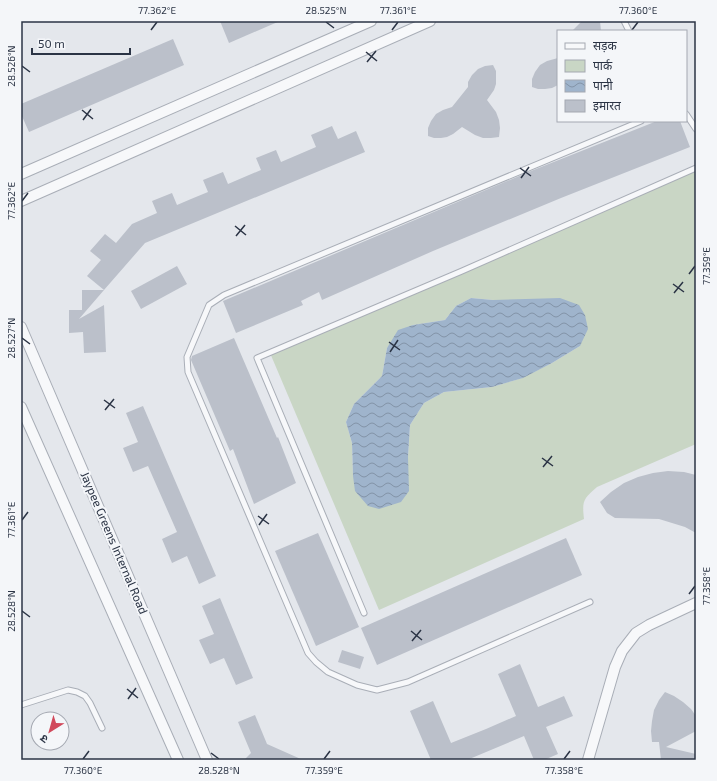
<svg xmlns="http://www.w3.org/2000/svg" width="717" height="781" viewBox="0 0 717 781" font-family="'Exo 2','Noto Sans Devanagari',sans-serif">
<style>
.green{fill:#c9d6c5;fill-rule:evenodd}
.water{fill:url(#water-waves)}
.building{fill:#bbc0ca}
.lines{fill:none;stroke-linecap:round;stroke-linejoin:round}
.lane-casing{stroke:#a9aeb7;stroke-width:7}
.street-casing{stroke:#a9aeb7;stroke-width:12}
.lane{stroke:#f7f8fa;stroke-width:5}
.street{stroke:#f7f8fa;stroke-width:10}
.ticks{fill:none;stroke:#2b3445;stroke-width:1.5}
.labels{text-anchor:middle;stroke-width:4;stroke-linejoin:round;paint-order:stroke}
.street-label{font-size:12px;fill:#2b3445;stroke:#f4f6f9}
.neatline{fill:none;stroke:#2b3445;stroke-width:1.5}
.ticks-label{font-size:10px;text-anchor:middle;fill:#2b3445}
</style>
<defs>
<pattern id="water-waves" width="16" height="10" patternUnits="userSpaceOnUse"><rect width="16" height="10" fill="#9fb4cc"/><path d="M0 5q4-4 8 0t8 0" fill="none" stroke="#8293a7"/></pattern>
</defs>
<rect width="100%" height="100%" fill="#e4e7ec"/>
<path class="green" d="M 696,167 L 696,444 L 597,487 C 583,499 582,501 584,519 L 379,610 L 270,353 ZM 471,298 L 493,300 L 523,300 L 580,346 L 552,363 L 522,378 L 492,387 L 444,392 L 424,403 L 410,425 L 408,457 L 353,476 L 352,443 L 346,422 L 354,404 L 382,376 L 387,348 L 413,325 L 445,320 L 456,306 Z"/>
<path class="water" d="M 471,298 L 493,300 L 560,298 L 579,305 L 585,315 L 588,329 L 580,346 L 552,363 L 523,378 L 492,387 L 444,392 L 424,403 L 410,425 L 408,457 L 409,491 L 401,502 L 379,509 L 368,506 L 355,491 L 353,476 L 352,443 L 346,422 L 354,404 L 382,376 L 387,348 L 398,330 L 413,325 L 445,320 L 456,306 Z"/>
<g class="building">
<path d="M 220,21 L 280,21 L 229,43 Z"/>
<path d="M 582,21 L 600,21 L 601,31 L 572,31 Z"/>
<path d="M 173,39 L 184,65 L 29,132 L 21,114 L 21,104 Z"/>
<path d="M 558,58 L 558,85 L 552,88 L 545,89 L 538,89 L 532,87 L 532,79 L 535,72 L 540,65 L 547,61 Z"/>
<path d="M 493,65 L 496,71 L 496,84 L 494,90 L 487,100 L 496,112 L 499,120 L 500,128 L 499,137 L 491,138 L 483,138 L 475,135 L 462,127 L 453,134 L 447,137 L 441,138 L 434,138 L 428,136 L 428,128 L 431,121 L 436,114 L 443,110 L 452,107 L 468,87 L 468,82 L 472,75 L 478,69 L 485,66 Z"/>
<path d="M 657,121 L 680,121 L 690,147 L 561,198 L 433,251 L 322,300 L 319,292 L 301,301 L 303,305 L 236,333 L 223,301 L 531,171 Z"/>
<path d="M 332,126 L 338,139 L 356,131 L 365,152 L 145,243 L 104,290 L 87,276 L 101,260 L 90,251 L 105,234 L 116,243 L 132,224 L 157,213 L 152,201 L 172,193 L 177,205 L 191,199 L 208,192 L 203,180 L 223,172 L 228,184 L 261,170 L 256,158 L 276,150 L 281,162 L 316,147 L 311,135 Z"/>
<path d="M 177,266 L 187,284 L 141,309 L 131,291 Z"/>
<path d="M 82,290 L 104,290 L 79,319 L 104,305 L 106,352 L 84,353 L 83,332 L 69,333 L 69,310 L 82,310 Z"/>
<path d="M 234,338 L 277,438 L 278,437 L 296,483 L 254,504 L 233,449 L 230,451 L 191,360 L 192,356 Z"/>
<path d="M 143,406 L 216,576 L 199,584 L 187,556 L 172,563 L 162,539 L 177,532 L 148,466 L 133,472 L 123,448 L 138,442 L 126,413 Z"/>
<path d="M 668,471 L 684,472 L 696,475 L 696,533 L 685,527 L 659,519 L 615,518 L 607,513 L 600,502 L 611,492 L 624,483 L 638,477 L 653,473 Z"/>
<path d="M 318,533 L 359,627 L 316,646 L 275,551 Z"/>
<path d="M 566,538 L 582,575 L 377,665 L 361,628 Z"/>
<path d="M 220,598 L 253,678 L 236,685 L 224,658 L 210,664 L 199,640 L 214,634 L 202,606 Z"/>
<path d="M 342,650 L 364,657 L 360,669 L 338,662 Z"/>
<path d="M 520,664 L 538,707 L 564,696 L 573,716 L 546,727 L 558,754 L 544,760 L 534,760 L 524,736 L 467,760 L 431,760 L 410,711 L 433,701 L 451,743 L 486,729 L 516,716 L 498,674 Z"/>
<path d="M 665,692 L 674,696 L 683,702 L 691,709 L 696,716 L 696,731 L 666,747 L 696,754 L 696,760 L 661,760 L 659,742 L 652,742 L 651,731 L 652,721 L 654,710 L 659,700 Z"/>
<path d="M 255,715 L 267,744 L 303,760 L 244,760 L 251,753 L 238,722 Z"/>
</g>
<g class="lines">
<defs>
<g id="lane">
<path d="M 624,21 L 629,31"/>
<path d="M 686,114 L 696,129"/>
<path d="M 590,602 L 408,682 L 377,690 L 357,685 L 328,672 L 316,662 L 308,653 L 188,372 L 187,357 L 209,305 L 224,295 L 641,121"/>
<path d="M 364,613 L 257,358 L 462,271 L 696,168"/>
<path d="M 21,705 L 68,690 L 77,692 L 85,696 L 90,703 L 102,728"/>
</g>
<g id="street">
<path d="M 21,174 L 371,21"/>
<path d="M 21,201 L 430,21"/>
<path d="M 21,327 L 207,760"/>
<path d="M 21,407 L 178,760"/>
<path d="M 588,760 L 615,667 L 622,651 L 636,633 L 649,625 L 696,603"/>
</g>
</defs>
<use href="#lane" class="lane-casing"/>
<use href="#street" class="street-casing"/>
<use href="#lane" class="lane"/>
<use href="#street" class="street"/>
</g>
<path class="ticks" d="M 326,22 L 334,28M 151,30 L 157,22M 392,30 L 398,22M 632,30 L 638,22M 366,52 L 377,61M 367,62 L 376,51M 22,66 L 30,72M 82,110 L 93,119M 83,120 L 91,109M 520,168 L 531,176M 521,178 L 529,167M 22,201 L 28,193M 235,226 L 246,235M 236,236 L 245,225M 689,274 L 695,266M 673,284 L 684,292M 674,293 L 683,282M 22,338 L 30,344M 389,342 L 400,350M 390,352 L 398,340M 104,400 L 115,408M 105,410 L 114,399M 542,458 L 553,466M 543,467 L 552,456M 258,516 L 269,524M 22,520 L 28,512M 259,525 L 267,514M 689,594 L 695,586M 22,611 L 30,617M 411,631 L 422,640M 412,641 L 421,630M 127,689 L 138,698M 128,699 L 136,688M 211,753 L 219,759M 83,759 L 89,751M 324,759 L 330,751M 564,759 L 570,751"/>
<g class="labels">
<g class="street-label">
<text transform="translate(114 543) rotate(67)" y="4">Jaypee Greens Internal Road</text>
</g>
</g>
<rect width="717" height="781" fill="none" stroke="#f4f6f9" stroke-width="44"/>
<rect x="557" y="30" width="130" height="92" fill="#f4f6f9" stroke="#a4a8b1"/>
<rect x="565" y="43" width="20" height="6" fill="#f7f8fa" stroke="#a4a8b1"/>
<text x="593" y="50" font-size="12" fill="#2b3445">सड़क</text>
<rect x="565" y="60" width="20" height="12" fill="#c9d6c5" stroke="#a4a8b1"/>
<text x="593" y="70" font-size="12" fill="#2b3445">पार्क</text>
<rect x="565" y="80" width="20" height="12" fill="url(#water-waves)" stroke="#a4a8b1"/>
<text x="593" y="90" font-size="12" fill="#2b3445">पानी</text>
<rect x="565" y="100" width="20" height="12" fill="#bbc0ca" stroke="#a4a8b1"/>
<text x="593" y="110" font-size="12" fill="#2b3445">इमारत</text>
<g transform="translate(50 731) rotate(217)"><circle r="19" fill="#f4f6f9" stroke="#a4a8b1"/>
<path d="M0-3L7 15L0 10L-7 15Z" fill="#d1495b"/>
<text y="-6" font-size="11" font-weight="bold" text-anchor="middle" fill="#2b3445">उ</text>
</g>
<path d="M32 48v6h98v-6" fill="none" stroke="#2b3445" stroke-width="2"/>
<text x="38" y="48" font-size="12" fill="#2b3445" stroke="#f4f6f9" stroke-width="3" paint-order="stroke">50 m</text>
<rect x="22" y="22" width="673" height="737" class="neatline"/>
<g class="ticks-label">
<text x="157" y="14">77.362°E</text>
<text x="326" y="14">28.525°N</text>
<text x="398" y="14">77.361°E</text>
<text x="638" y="14">77.360°E</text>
<text transform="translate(11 66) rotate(-90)" y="4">28.526°N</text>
<text transform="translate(11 201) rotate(-90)" y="4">77.362°E</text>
<text transform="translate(706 266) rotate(-90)" y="4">77.359°E</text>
<text transform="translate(11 338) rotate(-90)" y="4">28.527°N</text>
<text transform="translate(11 520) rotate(-90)" y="4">77.361°E</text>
<text transform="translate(706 586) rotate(-90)" y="4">77.358°E</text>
<text transform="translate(11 611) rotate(-90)" y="4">28.528°N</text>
<text x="83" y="774">77.360°E</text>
<text x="219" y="774">28.528°N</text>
<text x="324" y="774">77.359°E</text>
<text x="564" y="774">77.358°E</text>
</g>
</svg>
